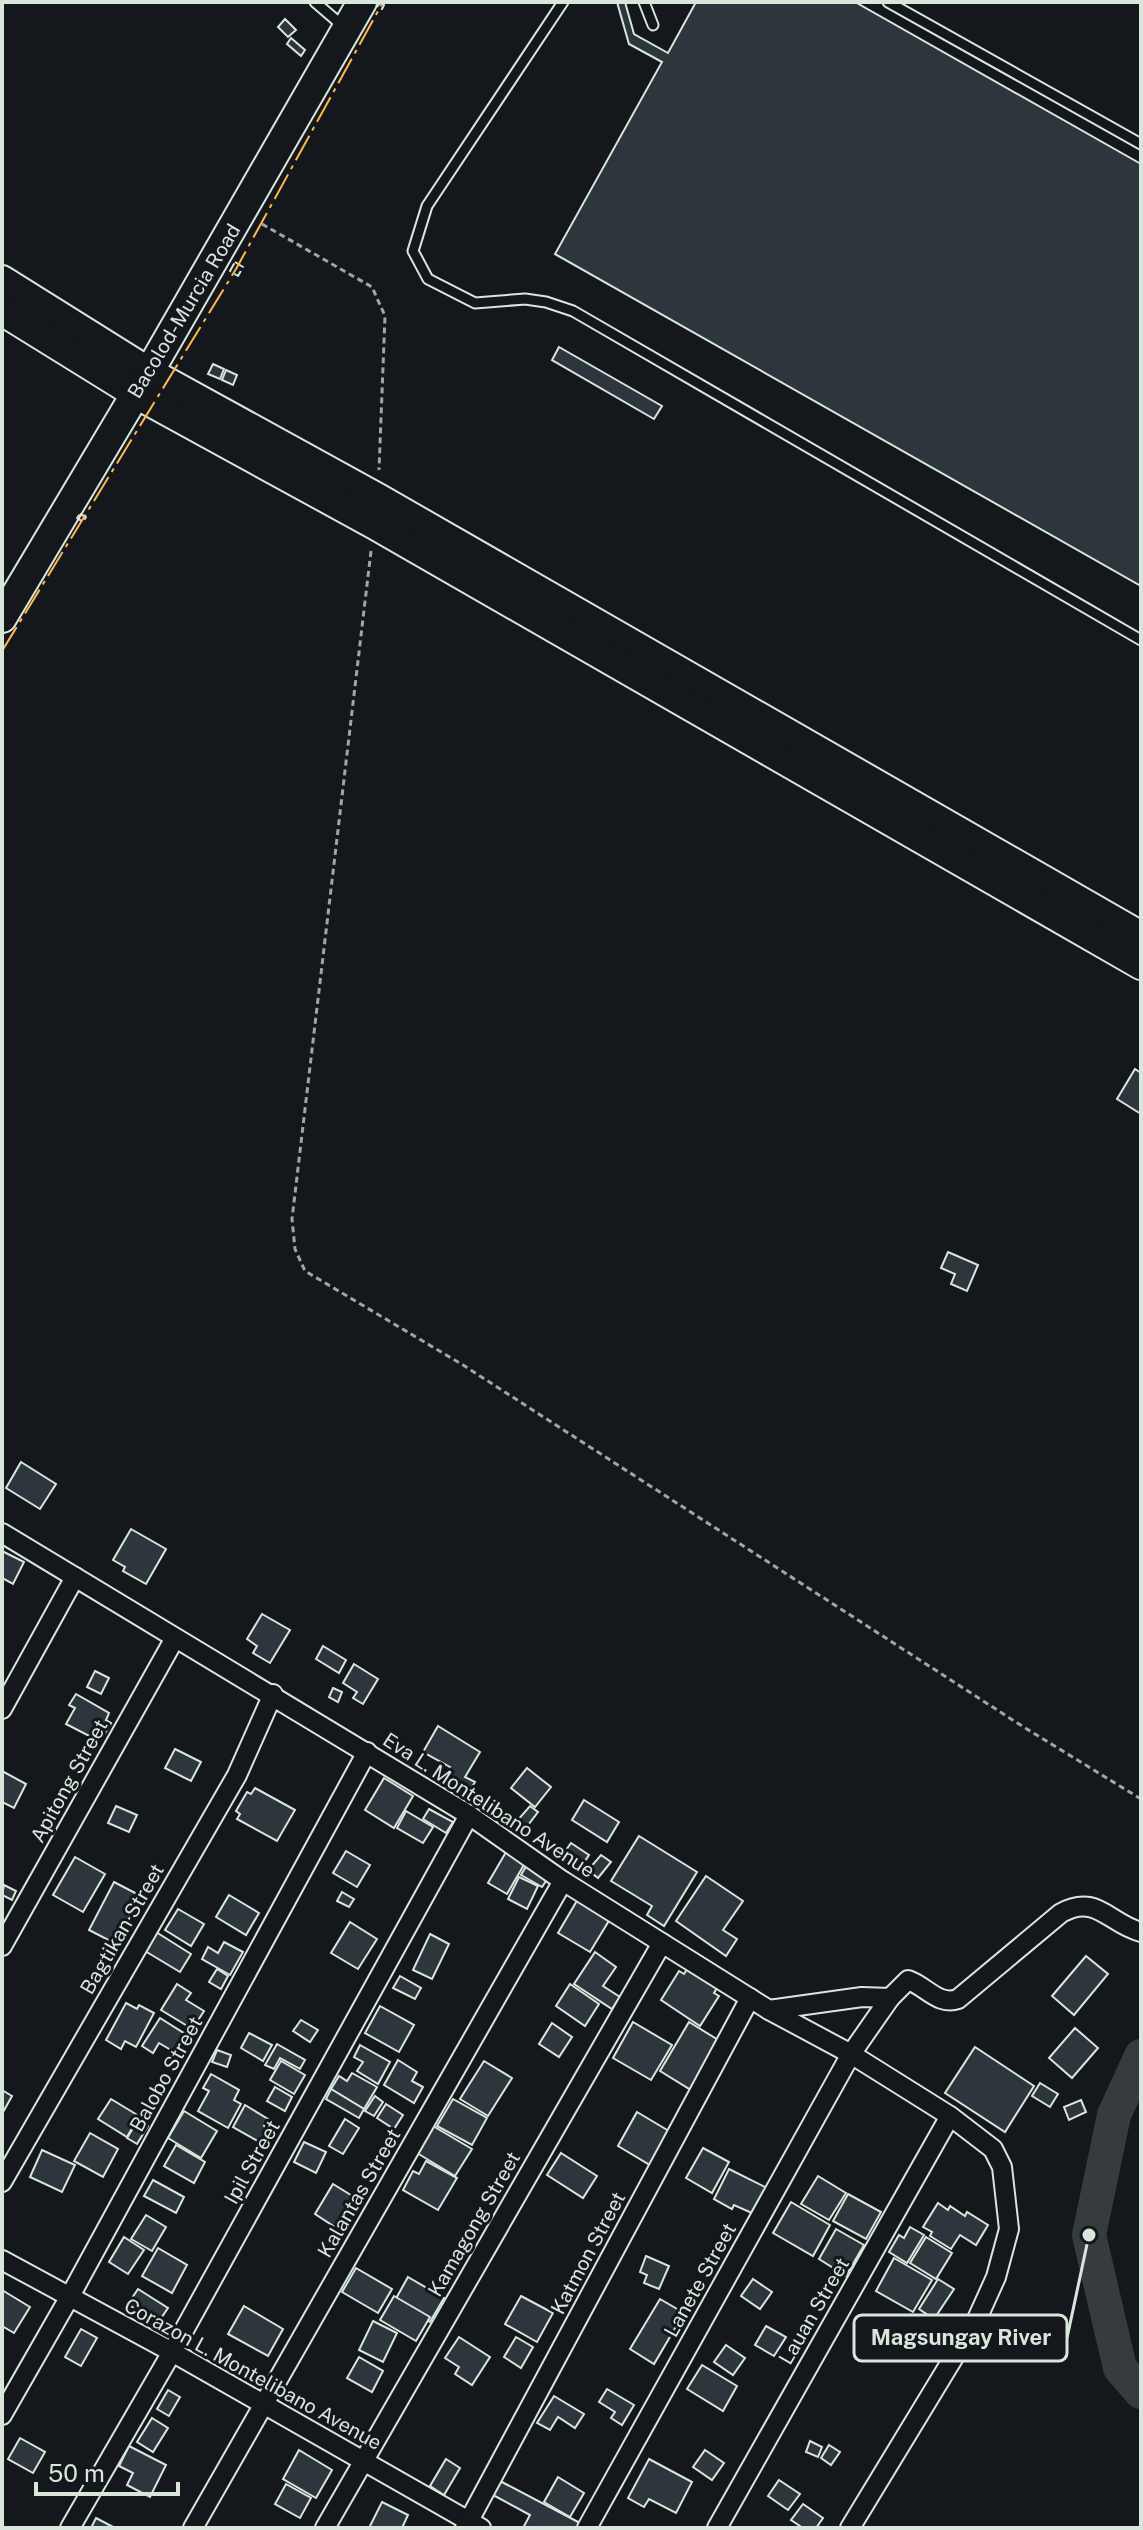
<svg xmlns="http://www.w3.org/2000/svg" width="1143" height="2530" viewBox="0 0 1143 2530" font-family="'Public Sans',sans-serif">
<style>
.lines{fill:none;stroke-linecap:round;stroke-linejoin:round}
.river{stroke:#363b3e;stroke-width:34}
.building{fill:#2c363c;stroke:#d8e6dc;stroke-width:2}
.service-casing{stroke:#d8e6dc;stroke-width:13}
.minor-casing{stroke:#d8e6dc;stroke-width:22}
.primary-casing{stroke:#d8e6dc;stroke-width:32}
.trunk-casing{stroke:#d8e6dc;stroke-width:32}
.path{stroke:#9da8a2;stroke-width:3;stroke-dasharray:6 4;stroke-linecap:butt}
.service{stroke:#14181c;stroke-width:9}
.minor{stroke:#14181c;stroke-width:18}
.primary{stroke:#14181c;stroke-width:28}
.trunk{stroke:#14181c;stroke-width:28}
.fence{stroke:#d8e6dc;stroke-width:2;stroke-dasharray:10 4;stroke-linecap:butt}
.power{stroke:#ffb74d;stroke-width:2;stroke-dasharray:28 6 4 6;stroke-linecap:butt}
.labels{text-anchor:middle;stroke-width:6;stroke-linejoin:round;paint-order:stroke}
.street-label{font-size:20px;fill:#d8e6dc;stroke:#14181c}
.leader{fill:none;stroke:#d8e6dc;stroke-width:3}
.callout-dot{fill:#d8e6dc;stroke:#14181c;stroke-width:3}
.callout{fill:#14181c;stroke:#d8e6dc;stroke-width:3}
.callout-label{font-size:22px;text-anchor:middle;font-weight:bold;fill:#d8e6dc}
</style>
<rect width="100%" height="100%" fill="#14181c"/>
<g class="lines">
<path class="river" d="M 1141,2056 L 1114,2115 L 1089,2235 L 1120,2368 L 1141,2392"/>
</g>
<g class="building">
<path d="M 617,2 L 625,2 L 634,34 L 668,53 L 696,2 L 855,2 L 1141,164 L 1141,586 L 555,254 L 662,62 L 629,44 Z"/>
<path d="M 285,19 L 296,30 L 288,37 L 278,27 Z"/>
<path d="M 291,38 L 305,50 L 301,56 L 287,44 Z"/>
<path d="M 559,347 L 662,406 L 654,419 L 552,360 Z"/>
<path d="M 213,364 L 224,369 L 220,379 L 208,374 Z"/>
<path d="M 226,370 L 237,375 L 233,385 L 222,380 Z"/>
<path d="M 1135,1069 L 1141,1073 L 1141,1114 L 1117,1099 Z"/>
<path d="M 948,1252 L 978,1265 L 967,1291 L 951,1284 L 955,1274 L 941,1268 Z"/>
<path d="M 21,1462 L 56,1484 L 40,1509 L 6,1488 Z"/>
<path d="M 131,1529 L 166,1549 L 146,1584 L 123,1571 L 125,1567 L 113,1560 Z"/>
<path d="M 2,1551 L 24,1562 L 13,1584 L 2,1578 Z"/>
<path d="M 262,1614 L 290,1630 L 270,1663 L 253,1653 L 257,1646 L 247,1639 Z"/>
<path d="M 323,1646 L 346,1660 L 339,1673 L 316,1659 Z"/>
<path d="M 354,1664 L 378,1679 L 363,1704 L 353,1698 L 357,1692 L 343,1683 Z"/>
<path d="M 95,1671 L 109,1678 L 101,1694 L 87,1687 Z"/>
<path d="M 333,1688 L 342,1692 L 338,1702 L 329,1697 Z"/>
<path d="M 76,1694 L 109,1713 L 106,1720 L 111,1723 L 104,1735 L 99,1732 L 95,1739 L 66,1724 L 75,1708 L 69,1705 Z"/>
<path d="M 438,1726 L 480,1752 L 465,1777 L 475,1782 L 469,1792 L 444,1776 L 450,1767 L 423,1752 Z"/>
<path d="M 175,1749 L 201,1762 L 191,1781 L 165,1768 Z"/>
<path d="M 527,1768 L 551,1787 L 535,1807 L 511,1788 Z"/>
<path d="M 2,1771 L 26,1784 L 14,1808 L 2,1802 Z"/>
<path d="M 384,1778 L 413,1796 L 394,1828 L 365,1810 Z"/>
<path d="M 255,1788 L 295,1810 L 277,1841 L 237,1819 L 240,1814 L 236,1811 L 247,1792 L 251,1794 Z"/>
<path d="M 584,1800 L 619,1822 L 607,1842 L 572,1820 Z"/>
<path d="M 116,1806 L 137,1815 L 129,1832 L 108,1823 Z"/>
<path d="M 530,1806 L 538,1812 L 525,1829 L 516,1822 Z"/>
<path d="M 429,1809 L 453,1822 L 446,1833 L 423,1819 Z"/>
<path d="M 406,1811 L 433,1827 L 423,1843 L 397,1828 Z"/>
<path d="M 639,1836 L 697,1872 L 664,1926 L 647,1915 L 652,1906 L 611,1881 Z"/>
<path d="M 571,1843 L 589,1855 L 579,1870 L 561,1857 Z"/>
<path d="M 346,1851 L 370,1865 L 357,1887 L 333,1873 Z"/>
<path d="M 506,1852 L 525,1863 L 507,1894 L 488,1883 Z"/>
<path d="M 601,1855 L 611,1862 L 598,1878 L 588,1870 Z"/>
<path d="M 75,1857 L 105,1874 L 83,1912 L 53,1895 Z"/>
<path d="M 527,1865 L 548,1878 L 542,1887 L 521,1875 Z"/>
<path d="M 706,1876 L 743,1901 L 723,1930 L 737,1939 L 726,1956 L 676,1921 Z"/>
<path d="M 519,1877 L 538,1886 L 527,1909 L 508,1899 Z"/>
<path d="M 114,1882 L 141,1896 L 116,1944 L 89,1930 Z"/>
<path d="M 4,1885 L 16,1891 L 12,1900 L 2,1895 Z"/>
<path d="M 342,1892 L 354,1899 L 349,1907 L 337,1901 Z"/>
<path d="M 229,1895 L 259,1913 L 246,1935 L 216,1917 Z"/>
<path d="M 578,1899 L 610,1919 L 590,1952 L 558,1933 Z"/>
<path d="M 178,1909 L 204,1924 L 191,1946 L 165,1930 Z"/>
<path d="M 350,1922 L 377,1939 L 358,1969 L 331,1953 Z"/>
<path d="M 156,1932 L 191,1954 L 180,1972 L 145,1951 Z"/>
<path d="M 430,1934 L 449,1944 L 432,1979 L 413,1970 Z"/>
<path d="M 224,1942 L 243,1952 L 230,1975 L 202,1959 L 208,1947 L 218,1953 Z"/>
<path d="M 595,1952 L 616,1967 L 603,1986 L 620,1997 L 612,2009 L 574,1984 Z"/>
<path d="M 1086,1956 L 1108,1974 L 1074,2015 L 1052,1996 Z"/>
<path d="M 691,1963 L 720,1983 L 714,1993 L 719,1996 L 700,2026 L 661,2000 L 679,1971 L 684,1974 Z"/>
<path d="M 217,1969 L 228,1976 L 221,1989 L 209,1982 Z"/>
<path d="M 400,1976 L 421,1988 L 415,1999 L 393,1988 Z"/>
<path d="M 177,1984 L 191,1993 L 186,2000 L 204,2011 L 197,2022 L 194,2019 L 189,2027 L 161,2010 Z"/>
<path d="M 570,1984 L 599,2004 L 585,2026 L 556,2006 Z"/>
<path d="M 126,2003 L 137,2009 L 139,2005 L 154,2013 L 136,2047 L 125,2041 L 121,2049 L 106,2040 Z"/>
<path d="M 380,2006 L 414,2025 L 399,2052 L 365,2033 Z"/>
<path d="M 160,2018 L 187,2035 L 176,2053 L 159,2043 L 153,2053 L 142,2046 Z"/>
<path d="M 301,2020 L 318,2030 L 310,2042 L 293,2031 Z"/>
<path d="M 633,2022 L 672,2045 L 651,2080 L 613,2058 Z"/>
<path d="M 689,2022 L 720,2041 L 691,2090 L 660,2071 Z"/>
<path d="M 552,2023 L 572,2037 L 559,2057 L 539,2044 Z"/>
<path d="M 1075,2028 L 1098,2048 L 1072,2078 L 1049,2058 Z"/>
<path d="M 249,2033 L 272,2045 L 263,2061 L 241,2048 Z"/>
<path d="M 277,2044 L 305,2060 L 300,2069 L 280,2058 L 274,2069 L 265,2065 Z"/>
<path d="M 360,2045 L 390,2062 L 378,2084 L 357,2071 L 363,2062 L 354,2057 Z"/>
<path d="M 975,2047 L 1034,2086 L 1005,2132 L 945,2093 Z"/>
<path d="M 217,2050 L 231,2055 L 227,2067 L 212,2062 Z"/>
<path d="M 398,2060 L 417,2072 L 412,2081 L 423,2087 L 414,2103 L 384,2085 Z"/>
<path d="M 281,2061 L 305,2075 L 294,2094 L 270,2080 Z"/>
<path d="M 484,2061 L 512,2078 L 488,2116 L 460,2099 Z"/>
<path d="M 352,2073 L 377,2087 L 364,2109 L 331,2089 L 339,2076 L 347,2081 Z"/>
<path d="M 211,2074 L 239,2090 L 234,2100 L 241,2104 L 228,2128 L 198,2111 L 209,2091 L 203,2088 Z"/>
<path d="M 1040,2083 L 1058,2094 L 1050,2107 L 1032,2096 Z"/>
<path d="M 275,2087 L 292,2097 L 285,2111 L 267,2101 Z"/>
<path d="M 331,2089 L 364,2109 L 359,2118 L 326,2099 Z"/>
<path d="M 2,2090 L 12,2096 L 2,2114 Z"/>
<path d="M 375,2096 L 383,2102 L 374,2116 L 365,2111 Z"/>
<path d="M 111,2099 L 139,2116 L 127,2137 L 98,2119 Z"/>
<path d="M 453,2099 L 487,2118 L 472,2145 L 437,2126 Z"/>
<path d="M 1081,2100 L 1086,2112 L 1069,2120 L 1064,2107 Z"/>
<path d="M 386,2104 L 403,2115 L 394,2129 L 377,2118 Z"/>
<path d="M 245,2105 L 268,2119 L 264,2126 L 271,2130 L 263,2144 L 233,2127 Z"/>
<path d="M 184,2111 L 217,2131 L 201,2158 L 168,2138 Z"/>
<path d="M 637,2112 L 674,2134 L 655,2168 L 618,2146 Z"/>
<path d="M 345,2119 L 359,2128 L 343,2154 L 329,2146 Z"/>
<path d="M 138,2120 L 148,2126 L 137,2144 L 127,2138 Z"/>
<path d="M 433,2126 L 472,2149 L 455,2176 L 417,2153 Z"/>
<path d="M 90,2133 L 118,2149 L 103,2177 L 74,2161 Z"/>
<path d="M 304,2142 L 326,2152 L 316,2173 L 294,2162 Z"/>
<path d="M 176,2145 L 205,2162 L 194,2183 L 164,2166 Z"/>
<path d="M 703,2148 L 729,2162 L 712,2193 L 686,2178 Z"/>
<path d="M 42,2150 L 75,2165 L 62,2192 L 30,2177 Z"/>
<path d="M 561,2153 L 597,2176 L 583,2198 L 547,2175 Z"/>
<path d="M 426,2161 L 457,2178 L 438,2210 L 403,2190 L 413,2171 L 419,2174 Z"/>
<path d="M 729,2169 L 767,2188 L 754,2214 L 734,2205 L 732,2209 L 714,2199 Z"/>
<path d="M 818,2176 L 846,2193 L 829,2220 L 801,2204 Z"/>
<path d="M 153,2180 L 184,2197 L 176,2213 L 144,2196 Z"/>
<path d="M 333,2184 L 354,2197 L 335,2227 L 315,2214 Z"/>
<path d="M 848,2194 L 881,2212 L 866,2239 L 833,2221 Z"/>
<path d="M 791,2202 L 830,2225 L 813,2256 L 773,2233 Z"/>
<path d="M 938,2203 L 948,2210 L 950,2206 L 965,2216 L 967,2212 L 988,2225 L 976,2245 L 960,2235 L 951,2249 L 930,2236 L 932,2232 L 923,2227 Z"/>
<path d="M 146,2215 L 166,2227 L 152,2251 L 131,2239 Z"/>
<path d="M 910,2227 L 924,2235 L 907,2263 L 889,2252 L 899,2235 L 904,2238 Z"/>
<path d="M 836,2229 L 864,2245 L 846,2276 L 819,2259 Z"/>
<path d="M 124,2237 L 144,2250 L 128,2274 L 109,2262 Z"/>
<path d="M 926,2237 L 952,2253 L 936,2279 L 910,2263 Z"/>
<path d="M 158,2248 L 187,2265 L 172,2293 L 142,2276 Z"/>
<path d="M 646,2256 L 669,2266 L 659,2289 L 644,2283 L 647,2275 L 640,2272 Z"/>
<path d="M 894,2258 L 932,2280 L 913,2312 L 876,2291 Z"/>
<path d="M 356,2268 L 392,2289 L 378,2313 L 342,2292 Z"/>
<path d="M 408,2277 L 444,2298 L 430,2322 L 394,2302 Z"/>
<path d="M 753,2279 L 772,2292 L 760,2309 L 741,2296 Z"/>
<path d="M 938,2279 L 954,2289 L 934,2319 L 919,2309 Z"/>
<path d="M 138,2289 L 168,2308 L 157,2324 L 128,2304 Z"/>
<path d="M 2,2290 L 30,2307 L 14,2333 L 2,2326 Z"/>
<path d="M 394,2296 L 430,2317 L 416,2341 L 380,2320 Z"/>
<path d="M 521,2296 L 553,2313 L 537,2342 L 505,2324 Z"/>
<path d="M 660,2299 L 684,2313 L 654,2364 L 630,2349 Z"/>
<path d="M 244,2306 L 283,2329 L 268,2356 L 228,2334 Z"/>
<path d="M 373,2321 L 397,2333 L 383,2362 L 359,2350 Z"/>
<path d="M 766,2326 L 786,2337 L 774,2356 L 755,2345 Z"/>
<path d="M 81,2329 L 97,2338 L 81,2366 L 65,2357 Z"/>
<path d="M 459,2337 L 490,2357 L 472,2385 L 455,2374 L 459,2367 L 445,2358 Z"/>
<path d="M 516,2337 L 533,2347 L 521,2368 L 504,2357 Z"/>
<path d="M 726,2345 L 745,2358 L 733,2375 L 714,2362 Z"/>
<path d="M 359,2357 L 383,2371 L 372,2392 L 347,2378 Z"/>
<path d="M 702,2365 L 737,2386 L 723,2411 L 687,2389 Z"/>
<path d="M 607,2389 L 634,2405 L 622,2425 L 611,2418 L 615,2412 L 599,2402 Z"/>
<path d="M 168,2390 L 180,2397 L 169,2416 L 157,2409 Z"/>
<path d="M 554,2396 L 584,2414 L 575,2428 L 558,2417 L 550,2430 L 537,2423 Z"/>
<path d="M 152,2418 L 168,2428 L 153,2452 L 137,2442 Z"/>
<path d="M 20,2438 L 45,2452 L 33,2473 L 8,2459 Z"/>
<path d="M 810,2441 L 822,2447 L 818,2457 L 806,2452 Z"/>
<path d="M 829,2445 L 840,2452 L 831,2465 L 821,2458 Z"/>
<path d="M 129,2446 L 166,2465 L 150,2497 L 127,2485 L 133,2473 L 119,2466 Z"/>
<path d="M 299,2450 L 332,2470 L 316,2498 L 283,2479 Z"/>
<path d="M 705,2450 L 724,2463 L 712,2480 L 693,2467 Z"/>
<path d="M 446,2459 L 460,2468 L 444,2495 L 430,2486 Z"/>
<path d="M 649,2459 L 692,2482 L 676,2513 L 649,2499 L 644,2507 L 628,2498 Z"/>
<path d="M 558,2477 L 584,2493 L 570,2517 L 544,2502 Z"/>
<path d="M 779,2480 L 800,2494 L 788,2510 L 768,2496 Z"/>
<path d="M 500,2481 L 580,2523 L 577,2528 L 523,2528 L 530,2515 L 493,2495 Z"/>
<path d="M 286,2484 L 311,2498 L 300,2518 L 275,2504 Z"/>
<path d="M 382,2502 L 408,2515 L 402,2528 L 369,2528 Z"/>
<path d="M 803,2504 L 823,2518 L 816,2528 L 803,2528 L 791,2520 Z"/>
<path d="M 96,2518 L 115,2528 L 91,2528 Z"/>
</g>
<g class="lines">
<defs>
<g id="service">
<path d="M 315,2 L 344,27"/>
<path d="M 563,2 L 427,206 L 413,251 L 428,279 L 475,303 L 525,299 L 546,302 L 573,311 L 1141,640"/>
<path d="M 644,2 L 653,25"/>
<path d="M 888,2 L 1141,144"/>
</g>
<g id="minor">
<path d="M 2,1533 L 469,1815 L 563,1881 L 769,2010 L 851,2054 L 950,2116 L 993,2149 L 1002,2167 L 1009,2229 L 996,2277 L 977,2319 L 850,2528"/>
<path d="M 2,1709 L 75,1577"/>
<path d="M 2,1946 L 175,1638"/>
<path d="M 769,2010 L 862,1997 L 890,1998 L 908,1980 C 926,1986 938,2006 958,1999 L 1061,1913 C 1097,1893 1109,1924 1141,1932"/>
<path d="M 2,2182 L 237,1775 L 273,1694"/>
<path d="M 2,2260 L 172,2352 L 481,2528"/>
<path d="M 2,2415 L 69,2298 L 367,1752"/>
<path d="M 70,2528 L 172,2352 L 469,1815"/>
<path d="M 193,2528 L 563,1881"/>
<path d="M 325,2528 L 662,1943"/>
<path d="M 465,2528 L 750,1998"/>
<path d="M 587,2528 L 851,2054 L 890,1998"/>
<path d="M 717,2528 L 950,2116"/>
</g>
<path id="primary" d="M 149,372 L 362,2"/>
<g id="trunk">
<path d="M 2,280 L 149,372 L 378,498 L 1141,936"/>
<path d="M 2,311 L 136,394 L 375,525 L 1141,965"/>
<path d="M 2,618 L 144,380"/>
</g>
</defs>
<use href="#service" class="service-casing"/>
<use href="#minor" class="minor-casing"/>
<use href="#primary" class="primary-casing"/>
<use href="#trunk" class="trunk-casing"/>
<g class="path">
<path d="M 262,224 L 372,287 L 385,316 L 379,470"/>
<path d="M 371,551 L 292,1219 L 295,1249 L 305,1271 L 463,1365 L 1022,1726 L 1141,1799"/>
</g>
<use href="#service" class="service"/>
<use href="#minor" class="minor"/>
<use href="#primary" class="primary"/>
<use href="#trunk" class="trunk"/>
<g class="fence">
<path d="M 380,3 L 384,5 L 382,9 L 377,7 Z"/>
<path d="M 235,262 L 243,267 L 238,276 L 230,271 Z"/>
<path d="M 80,514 L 86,517 L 83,522 L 77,518 Z"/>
</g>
<path class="power" d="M 2,651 L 236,269 L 383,2"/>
</g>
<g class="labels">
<g class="street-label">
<text transform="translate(184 311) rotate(-59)" y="7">Bacolod-Murcia Road</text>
<text transform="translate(69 1781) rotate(-61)" y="7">Apitong Street</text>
<text transform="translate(489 1805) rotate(33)" y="7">Eva L. Montelibano Avenue</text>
<text transform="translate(122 1929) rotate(-60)" y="7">Bagtikan Street</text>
<text transform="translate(166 2074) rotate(-61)" y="7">Balobo Street</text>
<text transform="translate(252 2162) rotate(-61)" y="7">Ipil Street</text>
<text transform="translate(359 2193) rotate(-60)" y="7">Kalantas Street</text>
<text transform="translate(474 2224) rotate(-60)" y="7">Kamagong Street</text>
<text transform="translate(588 2253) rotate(-62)" y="7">Katmon Street</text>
<text transform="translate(700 2280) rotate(-61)" y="7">Lanete Street</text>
<text transform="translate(814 2311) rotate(-60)" y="7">Lauan Street</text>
<text transform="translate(253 2374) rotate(29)" y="7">Corazon L. Montelibano Avenue</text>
</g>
</g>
<path class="leader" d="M1089 2235L1067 2338"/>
<circle class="callout-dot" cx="1089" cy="2235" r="8"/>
<rect class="callout" x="854" y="2315" width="213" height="46" rx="8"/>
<g class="callout-label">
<text x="961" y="2345">Magsungay River</text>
</g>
<rect width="1143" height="2530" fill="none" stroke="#d8e6dc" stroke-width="8"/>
<path d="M36 2482v12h142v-12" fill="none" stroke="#d8e6dc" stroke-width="4"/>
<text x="48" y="2482" font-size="24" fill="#d8e6dc" stroke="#14181c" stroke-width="6" paint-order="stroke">50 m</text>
</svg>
